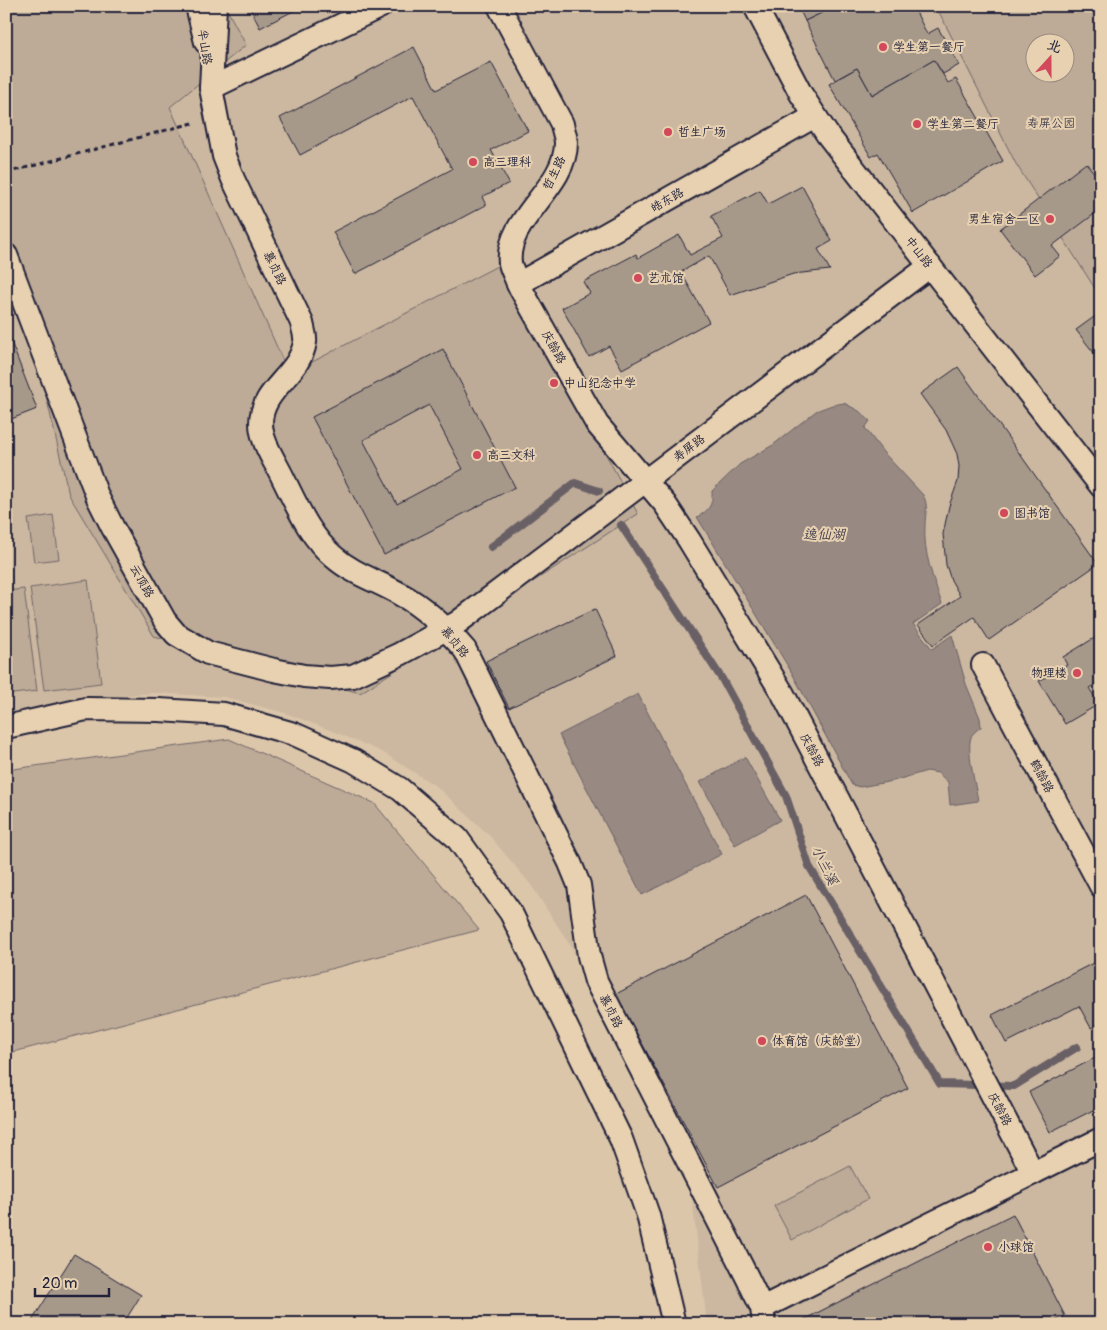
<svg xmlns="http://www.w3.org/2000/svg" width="1107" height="1330" viewBox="0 0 1107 1330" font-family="Pangolin,'LXGW WenKai TC',sans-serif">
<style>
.built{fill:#ccb8a0;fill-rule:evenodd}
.green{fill:#bdab97;stroke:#706669;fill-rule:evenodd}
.water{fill:#988982;stroke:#696066}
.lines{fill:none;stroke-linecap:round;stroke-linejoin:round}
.stream{stroke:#696066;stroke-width:8}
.building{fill:#a7998a;stroke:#22223b;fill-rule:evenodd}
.street-casing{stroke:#22223b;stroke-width:26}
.path{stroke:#22223b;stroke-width:3;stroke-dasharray:5 4;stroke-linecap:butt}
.street{stroke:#e8d1b1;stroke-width:22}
.poi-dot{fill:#d1495b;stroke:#e8d1b1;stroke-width:2}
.labels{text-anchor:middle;stroke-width:4;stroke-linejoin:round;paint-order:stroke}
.street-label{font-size:12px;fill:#22223b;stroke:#e8d1b1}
.poi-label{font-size:12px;fill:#22223b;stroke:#e8d1b1;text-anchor:start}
.park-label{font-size:12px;fill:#413d4d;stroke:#e8d1b1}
.water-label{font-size:14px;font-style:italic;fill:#454150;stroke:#e8d1b1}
</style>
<rect width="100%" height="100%" fill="#dcc6aa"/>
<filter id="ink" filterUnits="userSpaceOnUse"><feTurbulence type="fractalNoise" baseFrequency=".02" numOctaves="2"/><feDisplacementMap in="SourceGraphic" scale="10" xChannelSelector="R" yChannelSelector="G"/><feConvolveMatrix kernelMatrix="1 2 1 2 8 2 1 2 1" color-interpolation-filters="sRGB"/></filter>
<g filter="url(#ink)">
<path class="built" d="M 6,6 L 1101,6 L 1101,1324 L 707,1324 L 692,1198 L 572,948 L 531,885 L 489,835 L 437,787 L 382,752 L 335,732 L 285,713 L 224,697 L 154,693 L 81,699 L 6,713 ZM 1034,42 L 1064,42 L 1064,72 L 1034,72 Z"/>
<g class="green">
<path d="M 6,6 L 225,6 L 246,45 L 170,107 L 289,374 L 503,263 L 638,514 L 360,693 L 154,636 L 69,495 L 6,223 Z"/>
<path d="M 936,6 L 1101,6 L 1101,298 L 1016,164 ZM 1034,42 L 1064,42 L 1064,72 L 1034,72 Z"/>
<path d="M 53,515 L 59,559 L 34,562 L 28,519 Z"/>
<path d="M 88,580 L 101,683 L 44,690 L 30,588 Z"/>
<path d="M 24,589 L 37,691 L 6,695 L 6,591 Z"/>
<path d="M 229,739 L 374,803 L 479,930 L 6,1054 L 6,770 Z"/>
<path d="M 850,1166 L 868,1199 L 792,1240 L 774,1206 Z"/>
</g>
<g class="water">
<path d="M 844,403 L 859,411 L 870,421 L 865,428 L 883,452 L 923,495 C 929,506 925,513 925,525 C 923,553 933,578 942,604 L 913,624 L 932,649 L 952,635 L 966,684 L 980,718 L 981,727 C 978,729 974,732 972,735 C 965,747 976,787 978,801 L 950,805 L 948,782 L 938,773 L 927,771 L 893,781 L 860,787 L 852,785 L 792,673 L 697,517 C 709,510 713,506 712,491 L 740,464 L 773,445 L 816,411 L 832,405 Z"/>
<path d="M 638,694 L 722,854 L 642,895 L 559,735 Z"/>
<path d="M 745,757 L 780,820 L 735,845 L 700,782 Z"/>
</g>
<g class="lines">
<g class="stream">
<path d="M 621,525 L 722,679 L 786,796 L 809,866 L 940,1084 L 1014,1086 L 1077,1047"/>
<path d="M 491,547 L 575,483 L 599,491"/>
</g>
</g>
<g class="building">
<path d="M 249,6 L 303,6 L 260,28 Z"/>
<path d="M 798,6 L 836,6 L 805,21 Z"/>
<path d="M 836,6 L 913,6 L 927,34 L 938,28 L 959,65 L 943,74 L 934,60 L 872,95 L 857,68 L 835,80 L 805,21 Z"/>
<path d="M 414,47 L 436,90 L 491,62 L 528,131 L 491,150 L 509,183 L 482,197 L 486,205 L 355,274 L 333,232 L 452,169 L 413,96 L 300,155 L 280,118 Z"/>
<path d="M 934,60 L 948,83 L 956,79 L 1003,161 L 913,213 L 878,153 L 871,157 L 829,84 L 857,68 L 872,95 Z"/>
<path d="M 1086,163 L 1101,181 L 1101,209 L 1052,246 L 1060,256 L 1035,275 L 1000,229 Z"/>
<path d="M 802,186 L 832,241 L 818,249 L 830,270 L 793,274 L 730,295 L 709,256 L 681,272 L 709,322 L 622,369 L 609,346 L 589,357 L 562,308 L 590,293 L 583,282 L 636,254 L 638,258 L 679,235 L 690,255 L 723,238 L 711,216 L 760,190 L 768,204 Z"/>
<path d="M 1101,312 L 1101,362 L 1076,330 Z"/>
<path d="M 6,329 L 37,409 L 6,421 Z"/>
<path d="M 443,349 L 515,487 L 384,555 L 312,417 ZM 429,405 L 463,469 L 397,504 L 363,440 Z"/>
<path d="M 958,367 L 1098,564 L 989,640 L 974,617 L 933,645 L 918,625 L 960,596 L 951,580 L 946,565 L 943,534 L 949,506 L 958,481 L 959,466 L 957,454 L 946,430 L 920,394 Z"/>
<path d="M 595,609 L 617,656 L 509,708 L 486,661 Z"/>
<path d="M 1101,634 L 1101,681 L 1089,688 L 1099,704 L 1065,724 L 1039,681 L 1067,665 L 1063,657 Z"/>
<path d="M 806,895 L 908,1088 L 718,1187 L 616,994 Z"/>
<path d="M 1101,959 L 1101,1023 L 1091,1028 L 1079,1006 L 1006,1043 L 992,1015 Z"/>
<path d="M 1101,1055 L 1101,1106 L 1050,1132 L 1029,1092 Z"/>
<path d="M 1013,1214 L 1065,1316 L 1049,1324 L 795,1324 Z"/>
<path d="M 74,1254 L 141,1295 L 123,1324 L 30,1324 Z"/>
</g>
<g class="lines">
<defs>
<g id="street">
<path d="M 197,6 L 206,42"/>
<path d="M 215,6 L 211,88 L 224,156 L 233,179 L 302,323 C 303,329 306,336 305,342 C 300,375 261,389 261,423 C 261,442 275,461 283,478 C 297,506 310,537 334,557 C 353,574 378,581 400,594 C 426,608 446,628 465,650 L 570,863 L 579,885 L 589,956 L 596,981 L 747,1277 L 762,1308 L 764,1324"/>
<path d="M 499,6 L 562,124 C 563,130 566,137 566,143 C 566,188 505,219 510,263 C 511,269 516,277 518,284 L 597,424 L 665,504 L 689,540 L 783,694 L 1033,1173 L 1101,1139"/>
<path d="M 755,6 L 801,94 L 827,134 L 1101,486"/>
<path d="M 211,88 L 381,6"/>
<path d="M 6,255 L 98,498 L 113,528 L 165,621 L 176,634 L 208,653 L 274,670 L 304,676 L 330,678 L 353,676 L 400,654 L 457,623 L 930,266"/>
<path d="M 518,284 L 815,116"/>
<path d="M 983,665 L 1101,886"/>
<path d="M 6,727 L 86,709 L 159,710 L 224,714 L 294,734 L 354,761 L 400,789 L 457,838 L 511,913 L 621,1139 L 648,1215 L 674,1324"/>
<path d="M 762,1308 L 1033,1173"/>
</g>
</defs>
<use href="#street" class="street-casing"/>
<path class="path" d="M 6,173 L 193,123"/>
<use href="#street" class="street"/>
</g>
</g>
<g class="poi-dot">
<circle cx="883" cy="47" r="5"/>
<circle cx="917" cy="124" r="5"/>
<circle cx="668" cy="132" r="5"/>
<circle cx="473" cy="162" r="5"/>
<circle cx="1050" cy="219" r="5"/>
<circle cx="638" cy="278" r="5"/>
<circle cx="554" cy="383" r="5"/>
<circle cx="477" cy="455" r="5"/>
<circle cx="1004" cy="513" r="5"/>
<circle cx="1077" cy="673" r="5"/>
<circle cx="762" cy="1041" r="5"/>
<circle cx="988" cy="1247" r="5"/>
</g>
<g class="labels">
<g class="street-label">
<text transform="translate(205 47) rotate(81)" y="4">半山路</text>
<text transform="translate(554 173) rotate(-64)" y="4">哲生路</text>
<text transform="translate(667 200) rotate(-30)" y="4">皓东路</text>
<text transform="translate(919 252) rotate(52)" y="4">中山路</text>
<text transform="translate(275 268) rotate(64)" y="4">慕贞路</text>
<text transform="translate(554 347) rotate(61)" y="4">庆龄路</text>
<text transform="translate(689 448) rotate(-37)" y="4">寿屏路</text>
<text transform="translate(142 581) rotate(61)" y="4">云顶路</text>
<text transform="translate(455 642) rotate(51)" y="4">慕贞路</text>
<text transform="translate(812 750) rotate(62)" y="4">庆龄路</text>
<text transform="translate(1042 776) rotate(62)" y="4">鹤龄路</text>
<text transform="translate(611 1011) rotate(63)" y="4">慕贞路</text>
<text transform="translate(1000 1109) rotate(62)" y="4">庆龄路</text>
</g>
<g class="poi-label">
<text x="893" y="51">学生第一餐厅</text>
<text x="927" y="128">学生第二餐厅</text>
<text x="678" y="136">哲生广场</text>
<text x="483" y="166">高三理科</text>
<text x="1040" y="223" text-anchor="end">男生宿舍一区</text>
<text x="648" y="282">艺术馆</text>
<text x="564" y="387">中山纪念中学</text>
<text x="487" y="459">高三文科</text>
<text x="1014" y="517">图书馆</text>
<text x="1067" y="677" text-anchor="end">物理楼</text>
<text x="772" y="1045">体育馆（庆龄堂）</text>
<text x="998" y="1251">小球馆</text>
</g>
<g class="park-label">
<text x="1051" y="127">寿屏公园</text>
</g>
<g class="water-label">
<text x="824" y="539">逸仙湖</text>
<text transform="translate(825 865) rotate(64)" y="5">小兰溪</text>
</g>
</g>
<rect width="1107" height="1330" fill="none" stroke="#e8d1b1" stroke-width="25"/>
<rect x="12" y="12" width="1082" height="1305" fill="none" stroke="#22223b" stroke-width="2" filter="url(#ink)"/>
<g transform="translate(1050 58) rotate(21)"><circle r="24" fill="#e8d1b1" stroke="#998b82"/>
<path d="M0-4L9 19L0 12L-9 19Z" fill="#d1495b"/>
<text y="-8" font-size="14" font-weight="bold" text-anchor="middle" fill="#22223b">北</text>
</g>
<path d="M35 1288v8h74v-8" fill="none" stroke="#22223b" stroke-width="2.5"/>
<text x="42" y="1288" font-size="15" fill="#22223b" stroke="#e8d1b1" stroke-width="4" paint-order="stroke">20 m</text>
</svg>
